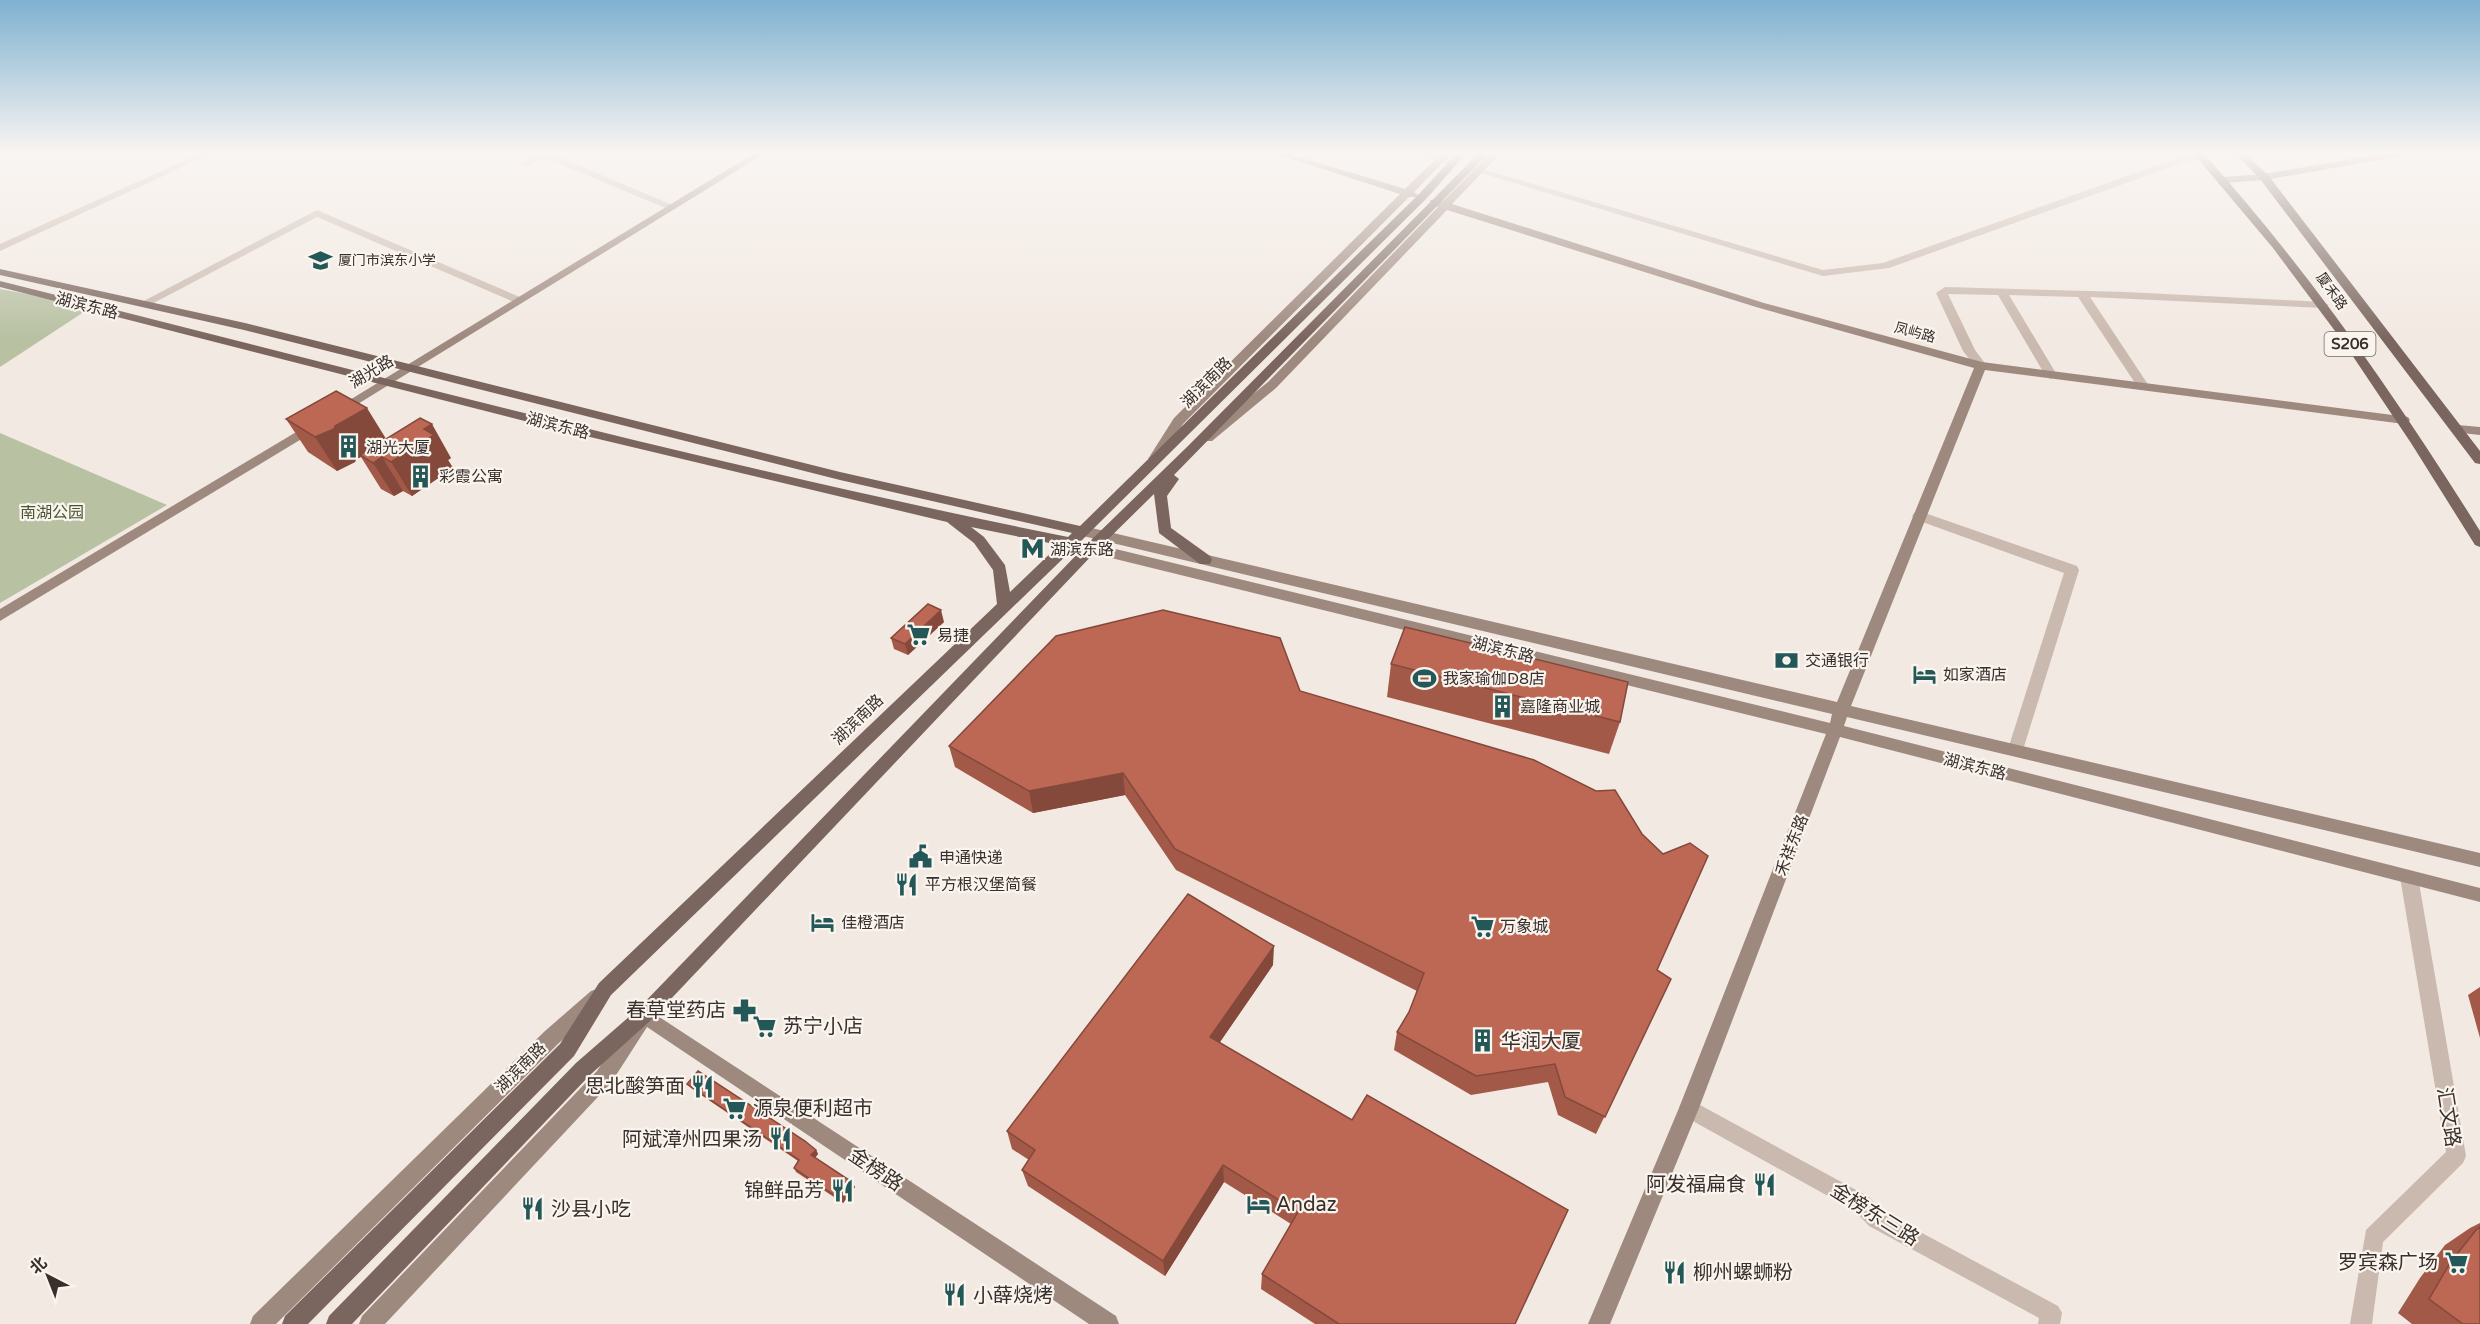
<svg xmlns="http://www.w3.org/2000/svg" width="2480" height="1324" viewBox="0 0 2480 1324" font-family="'Varela Round','Noto Sans SC',sans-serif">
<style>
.green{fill:#b8c1a2}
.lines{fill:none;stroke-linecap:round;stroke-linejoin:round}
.street{fill:#cab9ae;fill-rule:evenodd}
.secondary{fill:#9e897f;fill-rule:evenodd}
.primary{fill:#7a665e;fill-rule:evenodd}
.wall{fill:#a35948}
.shaded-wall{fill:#84493b}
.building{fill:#bd6854;stroke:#84493b;stroke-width:1.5}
.labels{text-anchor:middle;stroke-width:4.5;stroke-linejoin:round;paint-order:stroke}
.far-poi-label{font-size:14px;fill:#392f2c;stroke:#faf4ee;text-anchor:start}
.far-street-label{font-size:14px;fill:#392f2c;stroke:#faf4ee}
.shield{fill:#faf4ee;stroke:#736a66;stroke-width:1.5}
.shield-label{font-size:15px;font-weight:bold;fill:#392f2c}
.street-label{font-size:16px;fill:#392f2c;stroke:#faf4ee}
.poi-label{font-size:16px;fill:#392f2c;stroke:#faf4ee;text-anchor:start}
.park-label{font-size:16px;fill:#4a5631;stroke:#faf4ee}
.near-poi-label{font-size:20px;fill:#392f2c;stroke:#faf4ee;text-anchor:start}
.near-street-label{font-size:20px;fill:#392f2c;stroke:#faf4ee}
</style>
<rect width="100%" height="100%" fill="#f2e9e2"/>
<g class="green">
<path d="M 0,289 L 93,306 L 0,367 Z"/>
<path d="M 0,433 L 167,505 L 0,603 Z"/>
</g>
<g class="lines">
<g class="street">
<path d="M 199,154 L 211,154 L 0,251 L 0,244 Z"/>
<path d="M 538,154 L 552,154 L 677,207 L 676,209 L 668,209 L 545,158 L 525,167 L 520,164 Z"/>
<path d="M 1416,154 L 1431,154 L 1457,163 L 1452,166 Z"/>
<path d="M 2203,155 L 2208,158 L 2207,160 L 2185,162 L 1889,268 L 1823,276 L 1464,168 L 1473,166 L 1823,270 L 1883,263 L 2180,157 Z"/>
<path d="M 317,210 L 522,298 L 524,300 L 518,303 L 514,302 L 317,217 L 148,306 L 144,307 L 138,304 Z"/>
<path d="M 1945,287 L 2126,292 L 2323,302 L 2329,305 L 2323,308 L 2090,297 L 2149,386 L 2143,390 L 2139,389 L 2078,297 L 2009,295 L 2057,375 L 2051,379 L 2045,375 L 1998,295 L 1948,294 L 1975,350 L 1987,366 L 1985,369 L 1977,369 L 1963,351 L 1936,293 Z"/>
<path d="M 1919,511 L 2077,566 L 2079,570 L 2022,753 L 2016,755 L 2010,753 L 2008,749 L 2064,573 L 1914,519 L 1912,516 L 1914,513 Z"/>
<path d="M 2409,870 L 2415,872 L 2418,877 L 2466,1156 L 2463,1163 L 2383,1242 L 2372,1324 L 2350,1324 L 2366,1230 L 2446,1152 L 2400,877 L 2403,872 Z"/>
<path d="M 1689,1099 L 1869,1197 L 1883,1212 L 2058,1306 L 2062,1313 L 2060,1324 L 2038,1324 L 2039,1318 L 1869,1226 L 1855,1211 L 1682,1115 L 1679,1108 L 1682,1101 Z"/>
</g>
<g class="secondary">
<path d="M 753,154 L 764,154 L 340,415 L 332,415 L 330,412 Z"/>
<path d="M 1276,154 L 1290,154 L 1405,189 L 1441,154 L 1451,154 L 1414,192 L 1418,195 L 1417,197 L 1409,197 L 1183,424 L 1160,462 L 1150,462 L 1148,459 L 1174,418 L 1400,194 Z"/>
<path d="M 1490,154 L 1500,154 L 1452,204 L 1764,303 L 1982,362 L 2408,417 L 2410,420 L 2408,423 L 2404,424 L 1985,370 L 1851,706 L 2480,853 L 2480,867 L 1847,717 L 1844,726 L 2480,888 L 2480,902 L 1840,737 L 1699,1108 L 1610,1324 L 1588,1324 L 1679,1108 L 1826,734 L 1091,553 L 1084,548 L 1091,543 L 1830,723 L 1832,714 L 1083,536 L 1076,531 L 1083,526 L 1837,702 L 1974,368 L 1756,307 L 1447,210 L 1276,388 L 1212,441 L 1202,441 L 1201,438 L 1202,435 L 1268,382 L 1438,207 L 1430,204 L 1430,200 L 1443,201 Z"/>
<path d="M 2380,154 L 2400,154 L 2395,157 L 2264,180 L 2224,183 L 2219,180 L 2224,177 L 2264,174 Z"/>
<path d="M 313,422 L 319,426 L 318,429 L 0,621 L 0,609 Z"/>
<path d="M 2458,425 L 2480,427 L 2480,435 L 2453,432 L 2452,429 Z"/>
<path d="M 597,989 L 603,991 L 606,997 L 603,1003 L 559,1043 L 276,1324 L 250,1324 L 253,1316 L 545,1031 L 591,991 Z"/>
<path d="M 644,1007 L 1116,1316 L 1119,1324 L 1089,1324 L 647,1027 L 611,1083 L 385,1324 L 359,1324 L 362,1316 L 597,1071 L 638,1009 Z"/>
</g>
<g class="primary">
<path d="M 1456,154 L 1466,154 L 1426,199 L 1081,541 L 1083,544 L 1081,547 L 1074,548 L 611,995 L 574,1056 L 308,1324 L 282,1324 L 285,1316 L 560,1044 L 599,983 L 997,604 L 993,570 L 974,543 L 947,522 L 544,426 L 0,287 L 0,281 C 355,369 709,465 1068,537 L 1072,533 L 840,480 L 244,330 L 0,275 L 0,269 L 245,323 L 840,472 L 1080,526 L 1418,195 ZM 971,527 L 1059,545 L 1010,592 L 1005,565 L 984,537 Z"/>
<path d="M 1478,154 L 1488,154 L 1174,475 L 1179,479 L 1167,496 L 1171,528 L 1210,556 L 1212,560 L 1210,564 L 1200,564 L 1159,533 L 1154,494 L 1096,551 L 650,1021 L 590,1075 L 352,1324 L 326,1324 L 329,1316 L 576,1063 L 638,1009 L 1086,545 L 1188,446 Z"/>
<path d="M 2194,154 L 2204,154 C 2309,271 2397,398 2480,531 L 2480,547 L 2475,545 L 2411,443 L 2344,343 L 2273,248 Z"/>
<path d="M 2236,154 L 2246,154 L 2268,175 L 2480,451 L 2480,464 L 2475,463 L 2260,179 Z"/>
</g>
</g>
<g class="wall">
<path d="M 286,419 L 386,439 L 451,458 L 448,460 L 453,468 L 412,496 L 403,491 L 394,496 L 381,489 L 361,457 L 356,459 L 355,462 L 337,471 L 308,452 Z"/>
<path d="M 944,622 L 908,655 L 894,649 L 891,638 Z"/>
<path d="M 1391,664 L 1620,722 L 1609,754 L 1387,697 Z"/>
<path d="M 1300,691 L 1657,970 L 1671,979 L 1596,1134 L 1558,1115 L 1548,1082 L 1471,1095 L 1394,1050 L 1397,1032 L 1409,1012 L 1417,991 L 1176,870 L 1125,795 L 1033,813 L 955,767 L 949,746 Z"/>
<path d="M 1273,965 L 1220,1042 L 1515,1324 L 1315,1324 L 1261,1289 L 1262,1274 L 1291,1224 L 1224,1182 L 1165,1276 L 1028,1186 L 1022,1170 L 1029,1160 L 1012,1149 L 1007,1131 Z"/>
<path d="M 2480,987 L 2480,1038 L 2468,995 Z"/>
<path d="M 687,1084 L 816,1150 L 818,1154 L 815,1158 L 855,1187 L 843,1203 L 796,1172 L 794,1168 L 798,1161 L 691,1088 Z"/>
<path d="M 2480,1223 L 2480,1324 L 2412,1324 L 2398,1313 L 2420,1278 L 2445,1245 L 2470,1228 Z"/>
</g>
<g class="shaded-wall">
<path d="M 367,408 L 388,442 L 360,455 L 361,457 L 356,459 L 355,462 L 337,471 L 315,437 Z"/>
<path d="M 432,424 L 451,458 L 448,460 L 453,468 L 412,496 L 391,462 L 424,429 Z"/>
<path d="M 382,457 L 403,491 L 394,496 L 373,463 Z"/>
<path d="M 941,610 L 944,622 L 908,655 L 905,644 Z"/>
<path d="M 1123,773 L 1125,795 L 1033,813 L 1029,791 Z"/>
<path d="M 1274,946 L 1273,965 L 1211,1055 L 1210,1037 Z"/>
<path d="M 816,1150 L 818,1154 L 813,1160 L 811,1155 Z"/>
<path d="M 1223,1165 L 1224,1182 L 1165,1276 L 1163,1261 Z"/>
<path d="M 852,1182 L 855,1187 L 843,1203 L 840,1199 Z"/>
</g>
<g class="building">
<path d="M 336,391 L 367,408 L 335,426 L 334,429 L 315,437 L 286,419 Z"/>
<path d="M 420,418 L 432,424 L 424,429 L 434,435 L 391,462 L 382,457 L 373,463 L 360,455 Z"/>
<path d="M 928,604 L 941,610 L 905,644 L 891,638 Z"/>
<path d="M 1163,610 L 1280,638 L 1300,691 L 1534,760 L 1596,791 L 1615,790 L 1642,834 L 1663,854 L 1690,843 L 1708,856 L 1657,970 L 1671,979 L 1605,1117 L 1565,1097 L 1555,1064 L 1476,1076 L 1397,1032 L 1409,1012 L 1424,973 L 1175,849 L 1123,773 L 1029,791 L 949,746 L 1056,636 Z"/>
<path d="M 1405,627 L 1628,682 L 1620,722 L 1391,664 Z"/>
<path d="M 1188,894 L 1274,946 L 1210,1037 L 1352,1120 L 1367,1095 L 1568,1210 L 1515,1324 L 1339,1324 L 1262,1274 L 1298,1212 L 1223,1165 L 1163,1261 L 1022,1170 L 1035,1150 L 1007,1131 Z"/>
<path d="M 698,1071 L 805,1141 L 816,1150 L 811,1155 L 852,1182 L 840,1199 L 794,1168 L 799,1160 L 687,1084 Z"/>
<path d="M 2480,1227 L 2480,1324 L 2463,1324 L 2429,1299 L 2450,1263 L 2476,1230 Z"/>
</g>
<linearGradient id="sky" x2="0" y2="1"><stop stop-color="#7fb1d0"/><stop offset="0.45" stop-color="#f9f5f2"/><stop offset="1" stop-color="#f9f5f2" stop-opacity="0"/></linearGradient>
<rect width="2480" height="339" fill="url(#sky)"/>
<defs>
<symbol id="school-bare" viewBox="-9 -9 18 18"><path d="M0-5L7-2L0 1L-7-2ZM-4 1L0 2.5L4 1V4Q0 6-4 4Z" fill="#245758" stroke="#faf4ee" stroke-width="2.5" paint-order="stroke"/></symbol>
<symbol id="building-bare" viewBox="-9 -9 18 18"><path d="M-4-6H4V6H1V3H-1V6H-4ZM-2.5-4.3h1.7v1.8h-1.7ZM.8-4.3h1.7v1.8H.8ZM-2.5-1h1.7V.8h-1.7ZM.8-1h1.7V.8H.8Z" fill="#245758" stroke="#faf4ee" stroke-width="2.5" paint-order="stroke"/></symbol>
<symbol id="metro-bare" viewBox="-9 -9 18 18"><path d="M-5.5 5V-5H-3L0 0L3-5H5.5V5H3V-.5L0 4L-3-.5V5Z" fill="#245758" stroke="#faf4ee" stroke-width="2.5" paint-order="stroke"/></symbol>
<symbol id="supermarket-bare" viewBox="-9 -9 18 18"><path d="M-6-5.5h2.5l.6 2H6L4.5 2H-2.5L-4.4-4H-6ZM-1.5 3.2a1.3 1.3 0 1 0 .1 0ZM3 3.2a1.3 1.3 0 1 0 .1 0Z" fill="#245758" stroke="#faf4ee" stroke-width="2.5" paint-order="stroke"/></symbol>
<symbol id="bank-bare" viewBox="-9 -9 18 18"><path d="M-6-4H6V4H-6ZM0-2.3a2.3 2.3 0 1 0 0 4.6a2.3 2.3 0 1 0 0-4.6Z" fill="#245758" stroke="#faf4ee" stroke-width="2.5" paint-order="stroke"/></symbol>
<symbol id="hotel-bare" viewBox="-9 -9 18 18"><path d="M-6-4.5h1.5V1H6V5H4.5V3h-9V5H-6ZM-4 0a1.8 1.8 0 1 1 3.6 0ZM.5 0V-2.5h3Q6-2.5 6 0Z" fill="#245758" stroke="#faf4ee" stroke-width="2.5" paint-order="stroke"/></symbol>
<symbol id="stadium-bare" viewBox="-9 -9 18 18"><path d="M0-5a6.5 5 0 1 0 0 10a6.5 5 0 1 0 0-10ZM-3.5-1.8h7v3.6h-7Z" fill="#245758" stroke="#faf4ee" stroke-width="2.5" paint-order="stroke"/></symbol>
<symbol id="civic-bare" viewBox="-9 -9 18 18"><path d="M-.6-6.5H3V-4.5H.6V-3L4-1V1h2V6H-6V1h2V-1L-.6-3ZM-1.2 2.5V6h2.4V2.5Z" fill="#245758" stroke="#faf4ee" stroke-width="2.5" paint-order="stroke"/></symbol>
<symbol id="restaurant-bare" viewBox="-9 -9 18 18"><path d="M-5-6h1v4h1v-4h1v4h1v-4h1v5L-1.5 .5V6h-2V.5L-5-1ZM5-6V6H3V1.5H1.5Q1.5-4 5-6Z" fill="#245758" stroke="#faf4ee" stroke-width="2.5" paint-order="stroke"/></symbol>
<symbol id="pharmacy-bare" viewBox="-9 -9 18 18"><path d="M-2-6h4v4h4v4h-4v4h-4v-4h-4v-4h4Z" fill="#245758" stroke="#faf4ee" stroke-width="2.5" paint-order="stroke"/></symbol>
</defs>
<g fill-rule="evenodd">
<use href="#school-bare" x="304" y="244" width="33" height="33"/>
<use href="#building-bare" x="332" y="430" width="33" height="33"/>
<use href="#building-bare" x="404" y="460" width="33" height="33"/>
<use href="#metro-bare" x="1016" y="532" width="33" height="33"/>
<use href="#supermarket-bare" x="902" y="618" width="33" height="33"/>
<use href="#bank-bare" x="1770" y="644" width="33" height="33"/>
<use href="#hotel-bare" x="1908" y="658" width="33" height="33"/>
<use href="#stadium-bare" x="1408" y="662" width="33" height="33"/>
<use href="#building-bare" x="1486" y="690" width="33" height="33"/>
<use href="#civic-bare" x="904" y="840" width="33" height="33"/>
<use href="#restaurant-bare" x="890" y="868" width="33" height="33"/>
<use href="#hotel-bare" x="806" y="906" width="33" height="33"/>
<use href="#supermarket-bare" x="1466" y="910" width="33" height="33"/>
<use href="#pharmacy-bare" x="728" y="994" width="33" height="33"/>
<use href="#supermarket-bare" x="748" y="1010" width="33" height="33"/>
<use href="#building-bare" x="1466" y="1024" width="33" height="33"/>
<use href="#restaurant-bare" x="686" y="1070" width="33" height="33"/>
<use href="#supermarket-bare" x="718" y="1092" width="33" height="33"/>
<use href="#restaurant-bare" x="764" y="1122" width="33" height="33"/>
<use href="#restaurant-bare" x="1748" y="1168" width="33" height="33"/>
<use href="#restaurant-bare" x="826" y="1174" width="33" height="33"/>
<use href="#hotel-bare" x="1242" y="1188" width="33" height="33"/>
<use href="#restaurant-bare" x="516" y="1192" width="33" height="33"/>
<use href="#supermarket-bare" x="2440" y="1246" width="33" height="33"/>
<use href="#restaurant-bare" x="1658" y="1256" width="33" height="33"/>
<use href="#restaurant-bare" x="938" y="1278" width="33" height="33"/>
</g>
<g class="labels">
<g class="far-poi-label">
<text x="338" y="265">厦门市滨东小学</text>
</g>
<g class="far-street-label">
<text transform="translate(2332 291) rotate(55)" y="5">厦禾路</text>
<text transform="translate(1915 332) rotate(15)" y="5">凤屿路</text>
</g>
<rect class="shield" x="2324.5" y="332" width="51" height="24" rx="4.5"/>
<g class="shield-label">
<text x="2350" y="349">S206</text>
</g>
<g class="street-label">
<text transform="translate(87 305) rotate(14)" y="6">湖滨东路</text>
<text transform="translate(371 371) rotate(-31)" y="6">湖光路</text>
<text transform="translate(1206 382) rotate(-45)" y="6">湖滨南路</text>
<text transform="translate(558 425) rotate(14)" y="6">湖滨东路</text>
<text transform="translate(1503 649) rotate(14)" y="6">湖滨东路</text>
<text transform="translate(857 719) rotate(-44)" y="6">湖滨南路</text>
<text transform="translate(1975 766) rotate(14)" y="6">湖滨东路</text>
<text transform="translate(1791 845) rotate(-69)" y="6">禾祥东路</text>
<text transform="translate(520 1067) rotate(-45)" y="6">湖滨南路</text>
</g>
<g class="poi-label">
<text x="366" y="453">湖光大厦</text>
<text x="439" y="482">彩霞公寓</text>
<text x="1050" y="555">湖滨东路</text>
<text x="937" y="641">易捷</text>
<text x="1805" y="666">交通银行</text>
<text x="1943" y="680">如家酒店</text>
<text x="1443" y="684">我家瑜伽D8店</text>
<text x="1520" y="712">嘉隆商业城</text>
<text x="939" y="863">申通快递</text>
<text x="925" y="890">平方根汉堡简餐</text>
<text x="841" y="928">佳橙酒店</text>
<text x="1500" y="932">万象城</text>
</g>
<g class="park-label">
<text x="52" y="518">南湖公园</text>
</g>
<g class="near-poi-label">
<text x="726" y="1017" text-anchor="end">春草堂药店</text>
<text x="783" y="1033">苏宁小店</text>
<text x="1501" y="1048">华润大厦</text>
<text x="685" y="1093" text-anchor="end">思北酸笋面</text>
<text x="753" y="1115">源泉便利超市</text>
<text x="762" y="1146" text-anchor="end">阿斌漳州四果汤</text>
<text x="1746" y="1191" text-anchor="end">阿发福扁食</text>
<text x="824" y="1197" text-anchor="end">锦鲜品芳</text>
<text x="1276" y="1211">Andaz</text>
<text x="551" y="1216">沙县小吃</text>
<text x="2438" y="1269" text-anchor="end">罗宾森广场</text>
<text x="1693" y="1279">柳州螺蛳粉</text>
<text x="973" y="1302">小薛烧烤</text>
</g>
<g class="near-street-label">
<text transform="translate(2449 1117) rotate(81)" y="7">汇文路</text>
<text transform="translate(876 1169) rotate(34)" y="7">金榜路</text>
<text transform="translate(1875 1214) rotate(32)" y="7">金榜东三路</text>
</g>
</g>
<g transform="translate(48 1276) rotate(318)" stroke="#faf4ee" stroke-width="4.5" paint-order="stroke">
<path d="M0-4.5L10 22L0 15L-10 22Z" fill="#392f2c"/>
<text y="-9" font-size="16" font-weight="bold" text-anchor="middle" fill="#392f2c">北</text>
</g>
</svg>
